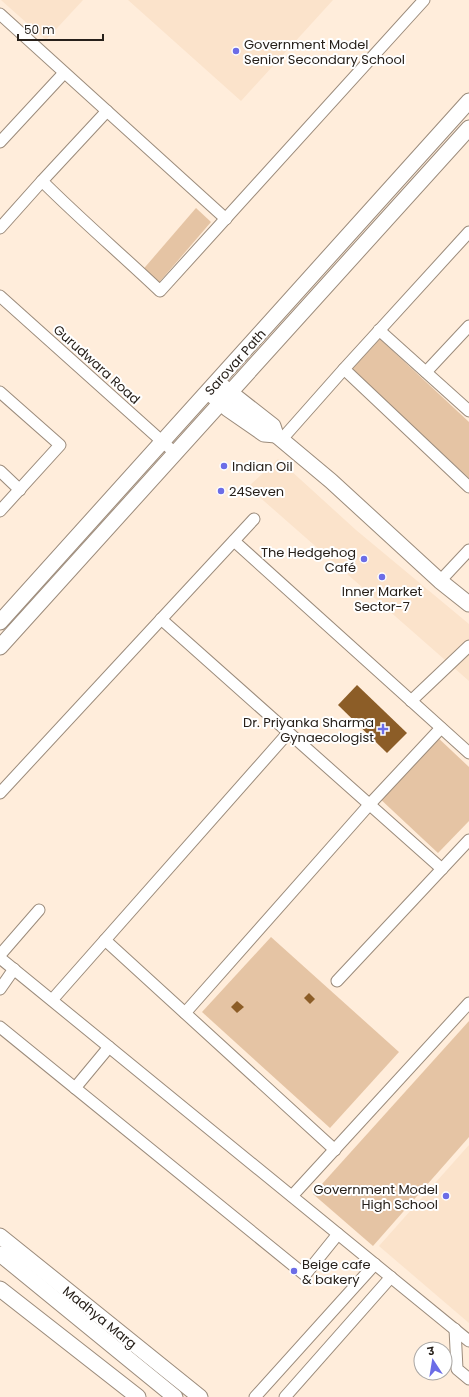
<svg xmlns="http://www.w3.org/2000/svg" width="469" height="1397" viewBox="0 0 469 1397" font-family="Poppins,'Noto Sans Devanagari',sans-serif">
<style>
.built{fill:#fbe3cb}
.green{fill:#e5c4a4}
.building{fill:#8c5d27}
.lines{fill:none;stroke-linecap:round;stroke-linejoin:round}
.street-casing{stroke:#9b8b7b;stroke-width:13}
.secondary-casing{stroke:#9b8b7b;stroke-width:17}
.street{stroke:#fff;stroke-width:11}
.secondary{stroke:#fff;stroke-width:15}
.poi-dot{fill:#6c6de7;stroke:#fff;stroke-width:1.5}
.labels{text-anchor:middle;stroke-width:4;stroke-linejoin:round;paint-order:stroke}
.poi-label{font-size:13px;fill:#27201a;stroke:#fff;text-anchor:start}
.street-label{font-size:13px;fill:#27201a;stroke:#fff}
</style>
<rect width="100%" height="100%" fill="#ffeddb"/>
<g class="built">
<path d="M 1,0 L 83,0 L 46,40 Z"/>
<path d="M 128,0 L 333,0 L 241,101 Z"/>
<path d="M 278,459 L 356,530 L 469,624 L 469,681 L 248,487 Z"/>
<path d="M 469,1145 L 469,1323 L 379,1246 Z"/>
</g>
<g class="green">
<path d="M 196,208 L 211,222 L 156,286 L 140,273 Z"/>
<path d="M 380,339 L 469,422 L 469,478 L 352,369 Z"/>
<path d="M 435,735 L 469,767 L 469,821 L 438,853 L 377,796 Z"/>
<path d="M 271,937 L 399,1052 L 330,1128 L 202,1012 Z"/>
<path d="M 469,1021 L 469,1137 L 373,1246 L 313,1194 Z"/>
</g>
<g class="building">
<path d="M 357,685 L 407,733 L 387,753 L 338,705 Z"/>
<path d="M 309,993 L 315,999 L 310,1004 L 304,998 Z"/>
<path d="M 237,1001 L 244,1007 L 237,1013 L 231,1007 Z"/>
</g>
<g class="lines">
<defs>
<g id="street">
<path d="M 0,14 L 226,219"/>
<path d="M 107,111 L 42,181 C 80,219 121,254 160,291 L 424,0"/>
<path d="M 0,142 L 64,73"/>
<path d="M 0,228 L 42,181"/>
<path d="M 0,296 L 175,453"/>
<path d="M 379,330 L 469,411"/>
<path d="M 344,369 L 469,487"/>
<path d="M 426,372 L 469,326"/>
<path d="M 0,392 L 60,445 L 0,511"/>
<path d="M 282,439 L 344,369 L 469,232"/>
<path d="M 0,471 L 20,490"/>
<path d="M 234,541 L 469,753"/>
<path d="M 440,581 L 469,550"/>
<path d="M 161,619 L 442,869"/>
<path d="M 411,701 L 469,646"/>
<path d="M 0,793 L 254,519"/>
<path d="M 105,940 L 335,1150"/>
<path d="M 0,955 L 39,910"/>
<path d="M 0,958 L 469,1341"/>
<path d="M 337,981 L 469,840"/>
<path d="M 0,989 L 14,969"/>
<path d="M 52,1000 L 288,733"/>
<path d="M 185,1013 L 369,805 L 441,728"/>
<path d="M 0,1027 L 305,1275 L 338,1234"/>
<path d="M 75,1088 L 109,1047"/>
<path d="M 292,1196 L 469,1003"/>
<path d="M 455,1329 L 457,1369 L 469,1379"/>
<path d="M 255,1397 L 375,1264"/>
<path d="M 285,1397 L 391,1277"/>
</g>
<g id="secondary">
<path d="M 222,386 L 273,426 L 276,435 L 331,481 L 440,581 L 469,604"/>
<path d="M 213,396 L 228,409 L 264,434 L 276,435"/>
<path d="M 0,622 L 469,101"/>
<path d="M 0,647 L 469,128"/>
<path d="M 0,1236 L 200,1397"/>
<path d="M 0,1254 L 175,1397"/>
<path d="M 0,1289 L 138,1397"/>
</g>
</defs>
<use href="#street" class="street-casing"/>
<use href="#secondary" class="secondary-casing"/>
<use href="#street" class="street"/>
<use href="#secondary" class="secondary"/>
</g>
<g class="poi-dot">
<circle cx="236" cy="51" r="4"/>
<circle cx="224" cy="466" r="4"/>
<circle cx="221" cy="491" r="4"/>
<circle cx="364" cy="559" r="4"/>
<circle cx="382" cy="577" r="4"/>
<path d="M381 723h4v4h4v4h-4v4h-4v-4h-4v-4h4z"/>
<circle cx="446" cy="1196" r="4"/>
<circle cx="294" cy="1271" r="4"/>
</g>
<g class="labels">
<g class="poi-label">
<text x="244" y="49">Government Model<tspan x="244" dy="15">Senior Secondary School</tspan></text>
<text x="232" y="471">Indian Oil</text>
<text x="229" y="496">24Seven</text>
<text x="356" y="557" text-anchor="end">The Hedgehog<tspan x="356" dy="15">Café</tspan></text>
<text x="382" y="596" text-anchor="middle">Inner Market<tspan x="382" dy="15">Sector-7</tspan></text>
<text x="374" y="727" text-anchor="end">Dr. Priyanka Sharma<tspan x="374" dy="15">Gynaecologist</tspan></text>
<text x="438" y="1194" text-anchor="end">Government Model<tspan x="438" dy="15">High School</tspan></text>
<text x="302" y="1269">Beige cafe<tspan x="302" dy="15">&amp; bakery</tspan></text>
</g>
<g class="street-label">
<text transform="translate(235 362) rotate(-48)" y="5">Sarovar Path</text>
<text transform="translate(97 364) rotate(42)" y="5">Gurudwara Road</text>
<text transform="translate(100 1317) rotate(39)" y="5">Madhya Marg</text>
</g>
</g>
<g transform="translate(433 1361) rotate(348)"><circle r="19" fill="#ffffff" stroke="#a9a6a3"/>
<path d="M0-3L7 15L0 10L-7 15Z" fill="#6c6de7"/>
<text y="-6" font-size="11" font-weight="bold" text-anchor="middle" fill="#27201a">उ</text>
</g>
<path d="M18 34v6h85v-6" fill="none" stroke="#27201a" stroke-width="2"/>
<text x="24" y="34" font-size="12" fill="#27201a" stroke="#ffffff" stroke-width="3" paint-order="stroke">50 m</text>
</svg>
